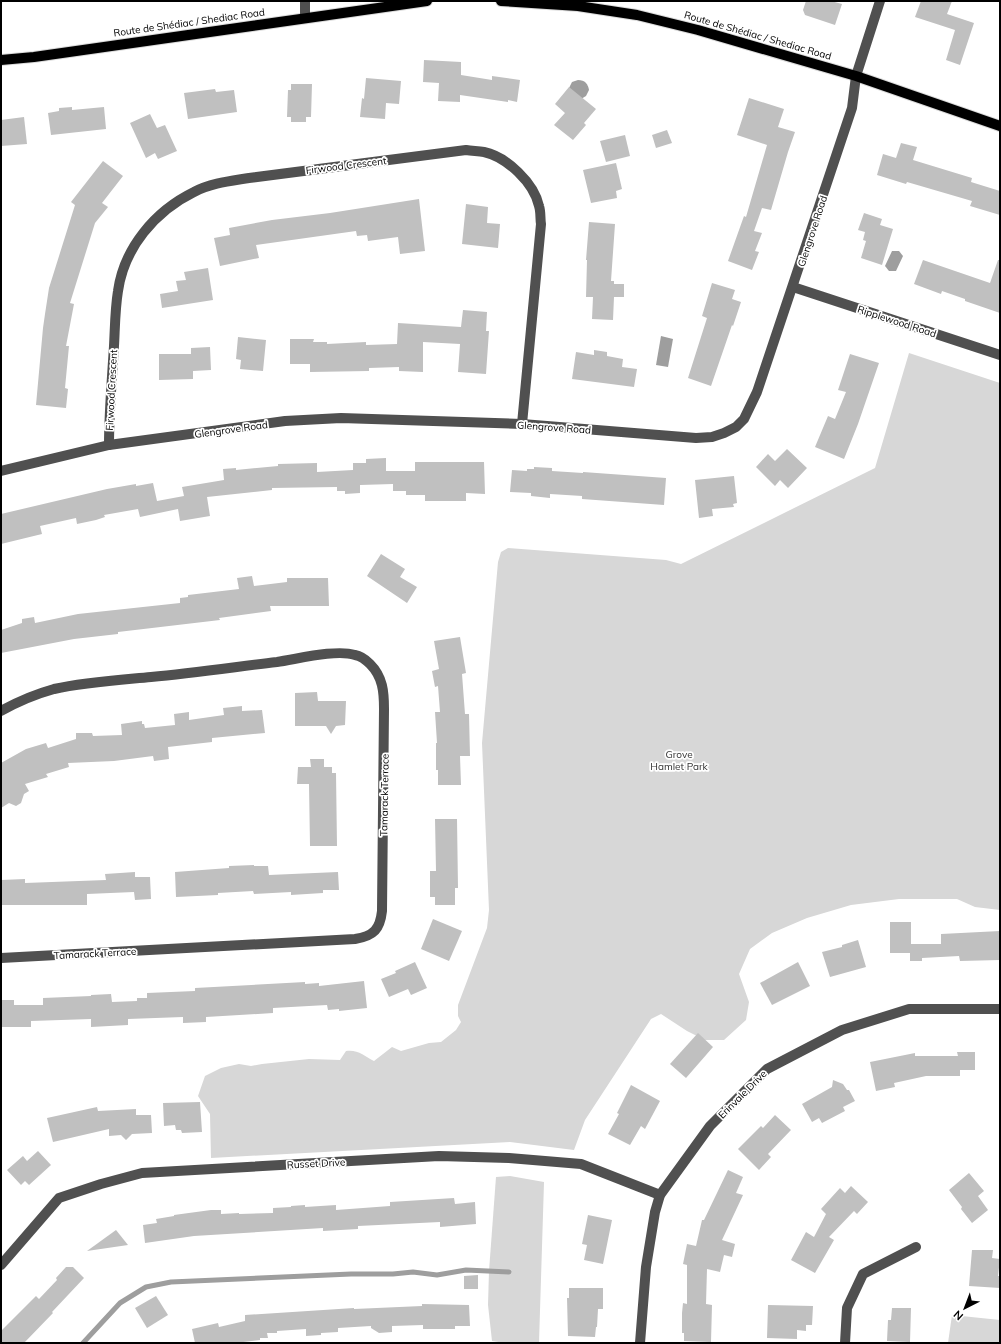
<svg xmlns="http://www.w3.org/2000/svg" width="1001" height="1344" viewBox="0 0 1001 1344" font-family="Mulish,sans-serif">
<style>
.green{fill:#d7d7d7}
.water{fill:#9e9e9e}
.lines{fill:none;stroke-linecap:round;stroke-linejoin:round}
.stream{stroke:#9e9e9e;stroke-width:5}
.building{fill:#c0c0c0}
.major-casing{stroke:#dbdbdb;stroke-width:12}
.minor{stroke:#505050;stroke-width:10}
.major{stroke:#000;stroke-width:10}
.labels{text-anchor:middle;stroke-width:3.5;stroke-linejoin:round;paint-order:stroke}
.street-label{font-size:10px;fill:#000;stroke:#fff}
.park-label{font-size:10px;fill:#2e2e2e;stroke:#fff}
</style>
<rect width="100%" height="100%" fill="#fff"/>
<g class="green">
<path d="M 909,353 L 1000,383 L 1000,910 L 975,907 L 957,899 L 899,899 L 851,905 L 807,918 L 772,933 L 750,949 L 739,974 L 749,1002 L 746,1020 L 724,1040 L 705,1040 L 687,1031 L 661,1014 L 651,1019 L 585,1120 L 574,1150 L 510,1142 L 211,1158 L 210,1114 L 198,1096 L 205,1076 L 221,1068 L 239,1064 L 251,1066 L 262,1064 L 309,1059 L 340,1060 L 346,1051 C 357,1049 365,1056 374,1061 L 392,1047 L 401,1051 L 429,1043 L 441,1042 L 456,1030 L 461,1022 L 458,1016 L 458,1005 L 487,928 L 489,910 L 482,743 L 498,562 L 501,552 L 508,548 L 666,560 L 681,564 L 875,468 Z"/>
<path d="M 510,1176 L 544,1182 L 539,1343 L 505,1343 L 492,1341 L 488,1305 L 489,1271 L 496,1177 Z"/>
<path d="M 952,1315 L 1000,1320 L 1000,1343 L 948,1343 Z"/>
</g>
<g class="water">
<path d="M 578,80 C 585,80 588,84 589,90 L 586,96 L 581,99 L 569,88 L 572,82 Z"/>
<path d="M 892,251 L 899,251 L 903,256 L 896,271 L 889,271 L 885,266 Z"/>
<path d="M 661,336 L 673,339 L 668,367 L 656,365 Z"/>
</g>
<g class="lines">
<path class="stream" d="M 83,1343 L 120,1303 L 146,1287 L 171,1282 L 351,1274 L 393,1274 L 413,1272 L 437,1275 L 466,1270 L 509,1272"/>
</g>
<g class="building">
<path d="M 806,1 L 831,1 L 842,4 L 835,25 L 805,15 L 803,10 Z"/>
<path d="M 921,1 L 952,1 L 947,14 L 974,23 L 960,65 L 946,60 L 955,30 L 915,17 Z"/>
<path d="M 424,60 L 461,62 L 461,75 L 492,80 L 492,76 L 520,80 L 517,102 L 508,100 L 508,102 L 460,95 L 460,102 L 438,101 L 439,83 L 423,82 Z"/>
<path d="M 366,78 L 401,81 L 399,104 L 386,103 L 385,119 L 360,117 L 362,98 L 364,99 Z"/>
<path d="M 291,84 L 312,84 L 311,117 L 306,117 L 306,122 L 291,122 L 291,117 L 287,117 L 288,90 L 291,90 Z"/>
<path d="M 569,87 L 596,109 L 584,123 L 586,125 L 573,140 L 554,125 L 565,113 L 555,104 Z"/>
<path d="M 215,89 L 216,92 L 234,90 L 237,112 L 188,119 L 184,93 Z"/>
<path d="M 749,98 L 784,109 L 778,127 L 795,132 L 788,152 L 771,210 L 762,208 L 754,231 L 762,233 L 755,251 L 759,252 L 752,270 L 728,261 L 744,216 L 746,217 L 767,145 L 737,135 Z"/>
<path d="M 72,107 L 72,110 L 104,107 L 106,129 L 51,135 L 48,113 L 59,111 L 59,108 Z"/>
<path d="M 150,114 L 157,128 L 165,125 L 177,151 L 158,159 L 155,153 L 146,158 L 130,123 Z"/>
<path d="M 24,117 L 27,144 L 1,146 L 1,120 Z"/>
<path d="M 667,130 L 672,143 L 656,148 L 652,135 Z"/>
<path d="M 625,135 L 630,156 L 606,162 L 600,141 Z"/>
<path d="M 901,143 L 917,147 L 913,160 L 972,178 L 971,182 L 1000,191 L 1000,215 L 970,206 L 972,201 L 907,182 L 906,184 L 877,175 L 883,154 L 896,158 Z"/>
<path d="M 103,161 L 123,176 L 102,203 L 108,207 L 95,223 L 70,303 L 74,304 L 66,346 L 69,346 L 65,388 L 68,389 L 66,408 L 36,405 L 43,328 L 45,314 L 49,288 L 75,205 L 71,202 Z"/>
<path d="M 616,163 L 622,189 L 616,191 L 617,198 L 591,203 L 583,170 Z"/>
<path d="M 419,199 L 425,251 L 400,254 L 398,237 L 368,241 L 367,235 L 357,236 L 356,231 L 256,245 L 259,258 L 220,266 L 214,238 L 230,235 L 229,228 L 272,220 L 330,213 Z"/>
<path d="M 466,204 L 488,207 L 487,223 L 500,224 L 498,248 L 462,244 Z"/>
<path d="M 864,213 L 882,219 L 880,225 L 893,229 L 882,265 L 861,258 L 866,241 L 863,240 L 865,232 L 858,230 Z"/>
<path d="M 589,222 L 615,224 L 611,281 L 614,281 L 614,284 L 624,284 L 624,297 L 614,297 L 613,320 L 592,319 L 593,297 L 586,297 L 587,260 L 586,260 Z"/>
<path d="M 923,260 L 990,283 L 998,260 L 1000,260 L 1000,313 L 965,301 L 965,299 L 942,291 L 941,294 L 914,284 Z"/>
<path d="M 208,268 L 213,300 L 162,308 L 160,294 L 178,291 L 176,281 L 186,280 L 184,272 Z"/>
<path d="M 712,283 L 735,290 L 732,299 L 741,302 L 733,326 L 732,325 L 711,386 L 688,378 L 707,318 L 702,316 Z"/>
<path d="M 463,310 L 487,312 L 486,331 L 489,331 L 486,374 L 458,372 L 460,344 L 423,342 L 423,372 L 399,371 L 399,367 L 369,368 L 369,371 L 310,372 L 310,364 L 290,364 L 290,339 L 314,339 L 313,342 L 327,342 L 327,344 L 366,342 L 366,345 L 397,344 L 398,323 L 461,327 Z"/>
<path d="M 238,337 L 266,340 L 263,371 L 240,369 L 241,360 L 236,359 Z"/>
<path d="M 210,347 L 211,370 L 193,371 L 193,379 L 159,380 L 159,354 L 191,354 L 191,348 Z"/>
<path d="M 594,350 L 607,352 L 607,356 L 623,359 L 622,367 L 637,369 L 634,387 L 572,379 L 576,352 L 594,355 Z"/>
<path d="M 850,354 L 879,363 L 858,424 L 844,459 L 815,447 L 828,416 L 835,419 L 846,392 L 838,390 Z"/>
<path d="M 787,449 L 807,468 L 788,488 L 780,480 L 775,486 L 756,467 L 768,454 L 775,461 Z"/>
<path d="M 386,458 L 386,471 L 415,471 L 415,462 L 484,462 L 485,494 L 466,493 L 466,501 L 425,501 L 425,495 L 406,495 L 406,491 L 393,491 L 393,484 L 360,485 L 360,493 L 345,494 L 345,491 L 337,491 L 337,487 L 272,488 L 272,490 L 207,497 L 210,516 L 180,521 L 178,509 L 140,517 L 138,509 L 104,515 L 105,517 L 96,520 L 77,524 L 76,518 L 40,526 L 42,534 L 1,544 L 1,514 L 107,489 L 136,484 L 136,486 L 153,483 L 157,501 L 184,496 L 182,487 L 224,480 L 223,469 L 236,468 L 236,470 L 278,466 L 278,464 L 317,463 L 317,472 L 353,470 L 353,463 L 366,463 L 366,459 Z"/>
<path d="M 534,467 L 552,468 L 552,471 L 583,473 L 583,472 L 666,478 L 664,505 L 582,499 L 582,496 L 550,494 L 550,498 L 531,496 L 531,493 L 510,492 L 512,470 L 527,471 L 527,469 L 534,469 Z"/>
<path d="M 734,476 L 737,503 L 733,504 L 734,507 L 712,509 L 713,516 L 699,518 L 695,480 Z"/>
<path d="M 381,554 L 405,569 L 400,577 L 417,587 L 407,603 L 367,576 Z"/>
<path d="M 252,576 L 254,586 L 287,582 L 287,578 L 328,578 L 329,606 L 270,606 L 271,611 L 219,618 L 220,620 L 118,632 L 118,634 L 74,639 L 1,653 L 1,630 L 22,623 L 22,619 L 34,617 L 35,623 L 78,614 L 180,603 L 180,598 L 188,597 L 188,595 L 239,589 L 237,578 Z"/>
<path d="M 460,637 L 466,673 L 462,674 L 465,714 L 469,714 L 470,756 L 460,756 L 461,785 L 438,785 L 438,770 L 436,770 L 436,743 L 437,743 L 435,712 L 440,712 L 438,686 L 435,687 L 432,671 L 439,669 L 434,641 Z"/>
<path d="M 317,692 L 318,701 L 346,701 L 345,725 L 336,726 L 331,734 L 326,726 L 295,726 L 295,693 Z"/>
<path d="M 242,706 L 242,711 L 262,710 L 265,733 L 212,738 L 212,742 L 168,747 L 169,759 L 154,761 L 153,756 L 114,761 L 68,763 L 69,767 L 46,774 L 48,777 L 25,784 L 29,791 L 24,794 L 21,803 L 16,806 L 9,803 L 1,808 L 1,763 L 26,749 L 46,743 L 48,748 L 76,739 L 76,733 L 92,733 L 93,736 L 122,735 L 121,724 L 142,721 L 142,724 L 144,724 L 145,728 L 175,725 L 174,714 L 189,712 L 189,720 L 224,715 L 223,708 Z"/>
<path d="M 310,759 L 324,759 L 324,767 L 332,767 L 332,773 L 336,773 L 337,846 L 310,846 L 309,784 L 297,784 L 298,767 L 311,767 Z"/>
<path d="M 435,819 L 457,819 L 458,888 L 455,888 L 455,905 L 435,905 L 435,897 L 430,897 L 430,871 L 436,871 Z"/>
<path d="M 254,865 L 254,866 L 268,866 L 269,875 L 338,872 L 339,890 L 323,890 L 323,893 L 291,895 L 291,892 L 254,894 L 253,891 L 218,893 L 218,895 L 176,897 L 175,872 L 229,868 L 229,866 Z"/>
<path d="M 135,872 L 135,877 L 150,877 L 151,899 L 135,900 L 134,892 L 87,894 L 87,905 L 1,905 L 1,880 L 25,879 L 25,883 L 106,880 L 105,874 Z"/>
<path d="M 433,919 L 462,931 L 449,961 L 421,949 Z"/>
<path d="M 890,922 L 911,922 L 911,944 L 941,944 L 941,934 L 1000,931 L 1000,960 L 960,961 L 959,956 L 922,958 L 922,961 L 910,961 L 910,953 L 890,953 Z"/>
<path d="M 858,940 L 866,967 L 830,977 L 822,952 L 842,947 L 842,945 Z"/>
<path d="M 415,962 L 427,988 L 411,995 L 408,989 L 389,997 L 381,979 L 396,973 L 395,971 Z"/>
<path d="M 798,962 L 810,986 L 772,1005 L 760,983 Z"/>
<path d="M 364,981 L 367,1008 L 339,1011 L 339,1009 L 328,1010 L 327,1005 L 273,1008 L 273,1013 L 206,1017 L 206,1022 L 183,1023 L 183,1017 L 128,1019 L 128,1025 L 91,1027 L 91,1019 L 31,1021 L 31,1027 L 1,1027 L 1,1000 L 14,1000 L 14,1005 L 43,1005 L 43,998 L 91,996 L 91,995 L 111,994 L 112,1002 L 137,1001 L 137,998 L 147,998 L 147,993 L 195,991 L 195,988 L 305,982 L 305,984 L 319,983 L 319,986 Z"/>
<path d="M 698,1033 L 713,1047 L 686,1078 L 670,1064 Z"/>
<path d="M 957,1052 L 975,1052 L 975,1070 L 960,1070 L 960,1076 L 926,1076 L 894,1083 L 895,1087 L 876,1091 L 870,1062 L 915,1053 L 915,1056 L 958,1056 Z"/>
<path d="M 833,1080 L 843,1084 L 847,1090 L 849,1090 L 855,1101 L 843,1107 L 845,1111 L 822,1123 L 819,1118 L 812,1122 L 802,1104 L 832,1087 Z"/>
<path d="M 631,1085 L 660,1101 L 645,1129 L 641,1126 L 630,1145 L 608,1134 L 619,1114 L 617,1113 Z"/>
<path d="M 200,1102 L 202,1132 L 182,1133 L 181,1130 L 176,1130 L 175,1125 L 164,1126 L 163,1103 Z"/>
<path d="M 97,1107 L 98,1111 L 136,1109 L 136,1115 L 151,1115 L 152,1133 L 132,1134 L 126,1140 L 121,1135 L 109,1136 L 109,1129 L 53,1142 L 47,1118 Z"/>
<path d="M 775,1115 L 791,1130 L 768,1154 L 771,1157 L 759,1170 L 738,1149 L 761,1126 L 763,1128 Z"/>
<path d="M 38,1151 L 51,1165 L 29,1185 L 25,1181 L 21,1185 L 7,1170 L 23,1156 L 27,1161 Z"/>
<path d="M 728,1170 L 743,1177 L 736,1193 L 743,1195 L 722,1240 L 735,1244 L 732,1257 L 724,1255 L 720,1272 L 707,1269 L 706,1304 L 712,1305 L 711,1342 L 684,1341 L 684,1333 L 682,1333 L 682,1313 L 683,1303 L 687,1304 L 687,1265 L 683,1264 L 687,1244 L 696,1246 L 702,1220 L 704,1220 Z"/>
<path d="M 969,1173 L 984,1191 L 978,1196 L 988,1210 L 972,1223 L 961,1209 L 962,1207 L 949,1190 Z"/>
<path d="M 851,1186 L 868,1202 L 857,1214 L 854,1211 L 829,1237 L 834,1240 L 815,1273 L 791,1260 L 806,1232 L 814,1237 L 826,1214 L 821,1209 L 840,1188 L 845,1193 Z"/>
<path d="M 454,1198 L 455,1204 L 475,1202 L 476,1224 L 440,1227 L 440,1222 L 358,1226 L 358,1229 L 323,1231 L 323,1228 L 194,1236 L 145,1243 L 143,1225 L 157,1223 L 156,1219 L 174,1216 L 174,1215 L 211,1210 L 221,1210 L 221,1214 L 239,1213 L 239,1214 L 273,1213 L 273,1208 L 291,1207 L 291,1206 L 305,1205 L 305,1207 L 336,1205 L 336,1210 L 390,1206 L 390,1202 Z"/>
<path d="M 588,1215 L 612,1220 L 603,1264 L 584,1260 L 587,1245 L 582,1244 Z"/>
<path d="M 116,1230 L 128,1245 L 87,1251 Z"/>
<path d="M 972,1250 L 993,1250 L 992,1258 L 1000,1259 L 998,1276 L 1000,1276 L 1000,1288 L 969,1286 Z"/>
<path d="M 66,1267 L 73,1267 L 84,1278 L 52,1312 L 53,1313 L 24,1343 L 1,1343 L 1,1331 L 36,1296 L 39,1299 L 57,1280 L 56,1278 Z"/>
<path d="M 478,1275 L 478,1289 L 464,1289 L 464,1276 Z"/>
<path d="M 569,1288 L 603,1288 L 603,1309 L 598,1309 L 597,1327 L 596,1327 L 595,1337 L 568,1336 L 567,1298 L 569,1298 Z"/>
<path d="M 156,1296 L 168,1315 L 147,1328 L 135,1308 Z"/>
<path d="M 422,1304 L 469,1305 L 470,1326 L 455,1326 L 455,1329 L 423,1329 L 423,1325 L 392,1326 L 392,1332 L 379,1333 L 371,1328 L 371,1326 L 338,1328 L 338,1332 L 321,1333 L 321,1335 L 306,1336 L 306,1329 L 277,1331 L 277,1333 L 267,1333 L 268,1338 L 260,1338 L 260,1340 L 235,1343 L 195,1343 L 192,1329 L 218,1323 L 219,1327 L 245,1321 L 245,1315 L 354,1308 L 354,1309 L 422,1306 Z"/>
<path d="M 768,1305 L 813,1306 L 812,1325 L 806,1325 L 806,1331 L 797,1330 L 797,1339 L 767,1338 Z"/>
<path d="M 892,1308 L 911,1308 L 910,1342 L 887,1341 L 888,1320 L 891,1320 Z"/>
</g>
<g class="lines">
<defs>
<g id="major">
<path d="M 501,1 L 578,6 L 637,15 L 698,30 L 856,76 L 1000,126"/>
<path d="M 1,60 L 34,57 L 427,1"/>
</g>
</defs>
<use href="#major" class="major-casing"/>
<g class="minor">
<path d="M 305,18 L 305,1"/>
<path d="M 793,287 L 1000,355"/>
<path d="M 109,445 C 109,412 112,379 114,346 C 115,328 115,309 118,291 C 124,248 155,211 194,192 C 211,183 231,181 249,178 L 466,150 C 472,151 478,151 484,152 C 507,157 534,183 539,206 C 541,212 540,218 541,224 L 522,424"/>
<path d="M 1,471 L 109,445 L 285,421 L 341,418 L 522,424 L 696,438 L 712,437 L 724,433 L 736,427 L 744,419 L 757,392 L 852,108 L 856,76 L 880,1"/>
<path d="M 1,711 C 17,702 36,694 54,689 C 86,682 119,680 151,677 C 193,673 235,667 277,662 C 298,659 336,649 355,655 C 361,656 366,660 370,664 C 383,677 384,692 384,709 L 382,911 C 380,929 374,936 355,939 L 1,958"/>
<path d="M 1,1265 L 59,1198 L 101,1184 L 142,1173 L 439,1156 L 509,1158 L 581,1164 L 660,1195"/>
<path d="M 640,1343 L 646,1267 L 655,1212 L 660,1195 L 710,1126 L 767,1069 L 842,1030 L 909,1009 L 1000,1009"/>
<path d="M 845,1343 L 847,1308 L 863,1274 L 916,1247"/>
</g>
<use href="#major" class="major"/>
</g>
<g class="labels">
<g class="street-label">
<text transform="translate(189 22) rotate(-8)" y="4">Route de Shédiac / Shediac Road</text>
<text transform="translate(758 35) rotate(16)" y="4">Route de Shédiac / Shediac Road</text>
<text transform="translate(346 165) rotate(-7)" y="4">Firwood Crescent</text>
<text transform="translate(812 231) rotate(-72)" y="4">Glengrove Road</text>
<text transform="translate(897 321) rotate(18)" y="4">Ripplewood Road</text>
<text transform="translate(111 390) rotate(-87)" y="4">Firwood Crescent</text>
<text transform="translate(554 427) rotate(4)" y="4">Glengrove Road</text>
<text transform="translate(231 429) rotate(-8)" y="4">Glengrove Road</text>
<text transform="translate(384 795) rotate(-89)" y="4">Tamarack Terrace</text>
<text transform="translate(95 953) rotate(-3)" y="4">Tamarack Terrace</text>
<text transform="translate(742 1094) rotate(-45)" y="4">Erinvale Drive</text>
<text transform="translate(316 1163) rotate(-3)" y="4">Russet Drive</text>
</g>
<g class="park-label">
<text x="679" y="758">Grove<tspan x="679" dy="12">Hamlet Park</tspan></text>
</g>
</g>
<rect width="1001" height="1344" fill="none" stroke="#000000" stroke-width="4"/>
<g transform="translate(965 1308) rotate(222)" stroke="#ffffff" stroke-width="3" paint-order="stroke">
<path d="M0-3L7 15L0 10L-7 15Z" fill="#000000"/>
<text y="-6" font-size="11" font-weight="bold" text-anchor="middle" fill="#000000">N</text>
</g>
</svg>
